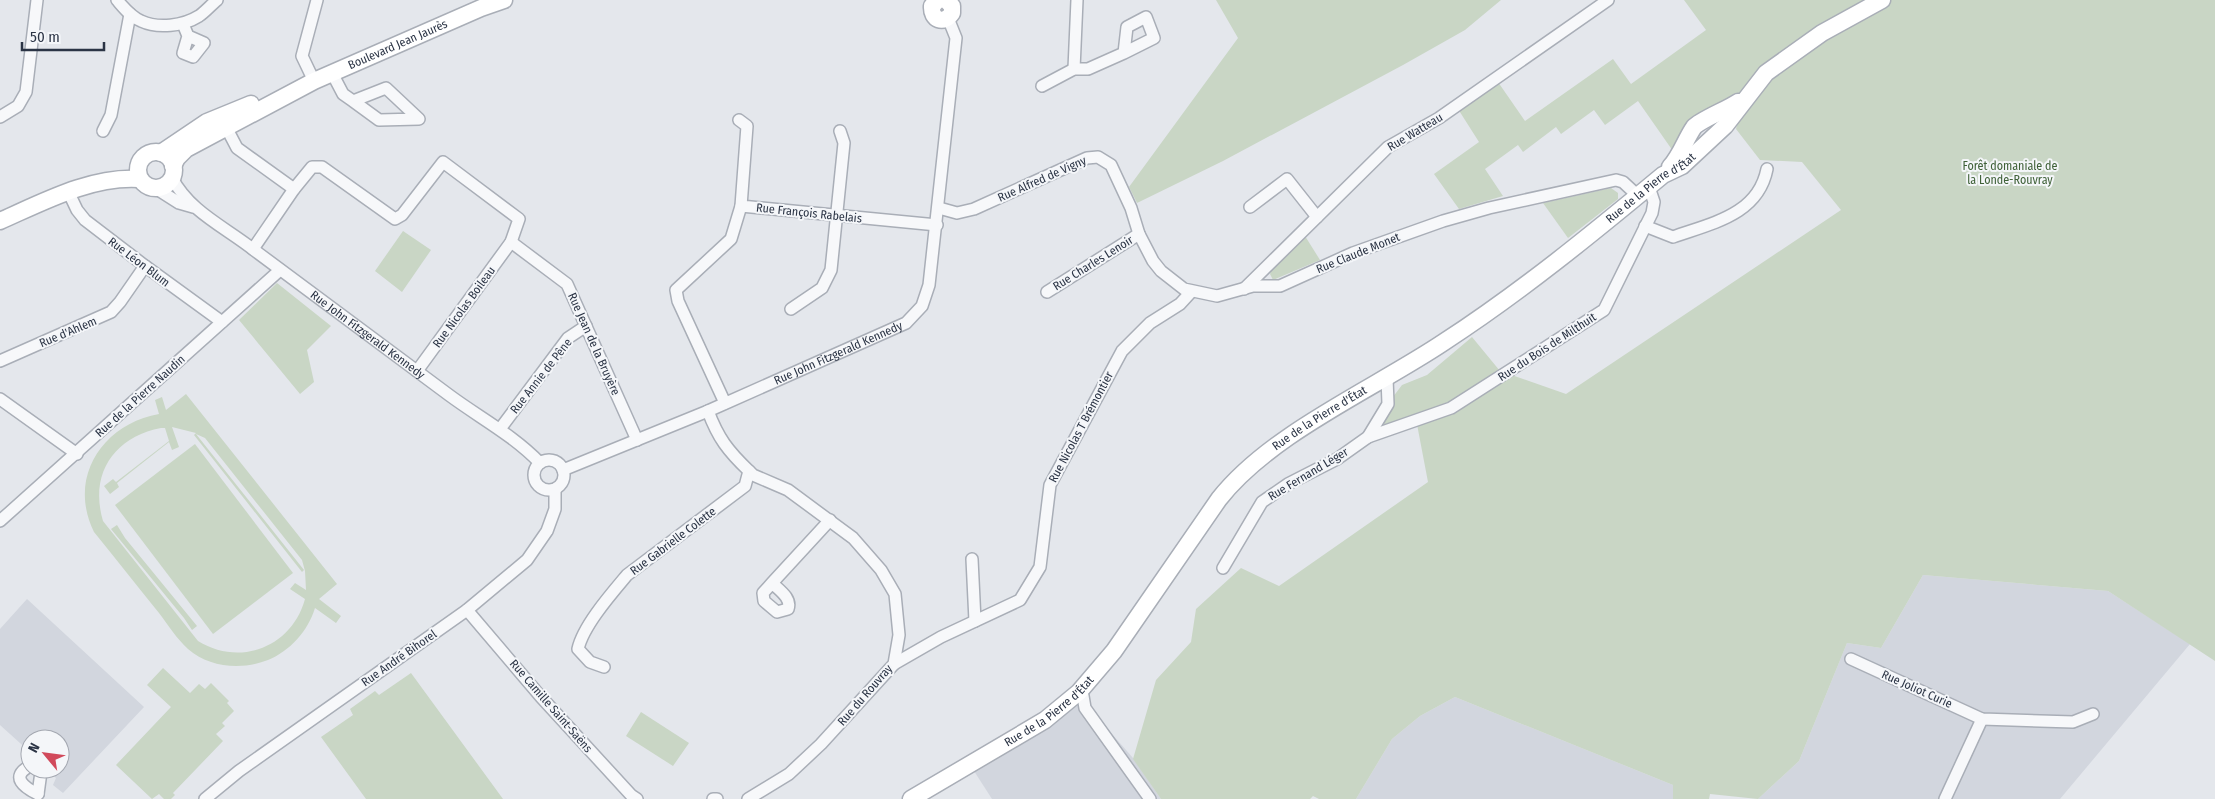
<svg xmlns="http://www.w3.org/2000/svg" width="2215" height="799" viewBox="0 0 2215 799" font-family="'Fira Sans Condensed',sans-serif">
<style>
.built{fill:#d2d6de}
.green{fill:#c9d6c5;fill-rule:evenodd}
.lines{fill:none;stroke-linecap:round;stroke-linejoin:round}
.street-casing{stroke:#a9aeb7;stroke-width:14}
.secondary-casing{stroke:#a9aeb7;stroke-width:19}
.street{stroke:#f7f8fa;stroke-width:11}
.secondary{stroke:#fff;stroke-width:16}
.labels{text-anchor:middle;stroke-width:4;stroke-linejoin:round;paint-order:stroke}
.street-label{font-size:12px;fill:#2b3445;stroke:#f4f6f9}
.park-label{font-size:12px;fill:#3f6138;stroke:#f4f6f9}
</style>
<rect width="100%" height="100%" fill="#e4e7ec"/>
<g class="built">
<path d="M 1923,575 L 2108,591 L 2190,644 L 2060,799 L 1758,799 L 1799,761 L 1847,643 L 1881,648 Z"/>
<path d="M 27,599 L 144,707 L 63,793 L 53,785 L 56,778 L 47,769 L 60,769 L 60,739 L 30,739 L 30,752 L 0,725 L 0,629 Z"/>
<path d="M 1455,697 L 1673,785 L 1673,799 L 1356,799 L 1392,739 L 1420,716 Z"/>
<path d="M 1083,701 L 1133,758 L 1161,799 L 992,799 L 974,771 Z"/>
</g>
<g class="green">
<path d="M 1216,0 L 1501,0 L 1465,30 L 1403,65 L 1223,161 L 1137,203 L 1129,187 L 1238,38 Z"/>
<path d="M 1684,0 L 2215,0 L 2215,661 L 2108,591 L 1923,575 L 1881,648 L 1847,643 L 1799,761 L 1758,799 L 1710,794 L 1709,799 L 1673,799 L 1673,785 L 1455,697 L 1420,716 L 1392,739 L 1356,799 L 1319,799 L 1313,796 L 1310,799 L 1161,799 L 1133,759 L 1156,680 L 1191,642 L 1196,609 L 1241,568 L 1279,586 L 1428,482 L 1416,419 L 1383,427 L 1380,414 L 1402,385 L 1427,375 L 1472,337 L 1500,371 L 1566,394 L 1841,210 L 1802,162 L 1760,160 L 1736,129 L 1746,86 L 1675,154 L 1638,101 L 1605,125 L 1594,110 L 1561,134 L 1556,127 L 1523,152 L 1518,145 L 1485,169 L 1503,196 L 1459,209 L 1434,174 L 1479,142 L 1458,109 L 1498,82 L 1525,121 L 1613,59 L 1631,84 L 1706,30 Z"/>
<path d="M 1611,188 L 1618,193 L 1618,199 L 1568,238 L 1543,203 Z"/>
<path d="M 403,231 L 431,250 L 402,292 L 375,271 Z"/>
<path d="M 1305,236 L 1320,260 L 1273,280 L 1270,274 L 1272,269 Z"/>
<path d="M 277,283 L 331,326 L 307,350 L 314,382 L 300,394 L 239,320 Z"/>
<path d="M 186,394 L 337,584 L 319,599 L 341,616 L 336,623 L 315,608 C 308,631 290,651 268,660 C 243,670 209,668 188,649 C 177,639 168,625 159,613 C 137,586 116,559 94,532 C 67,477 103,424 159,414 L 155,400 L 162,397 L 166,410 ZM 172,427 L 196,433 L 194,435 L 302,572 L 304,570 L 196,434 L 205,438 L 302,560 L 305,571 L 306,590 L 295,583 L 290,589 L 305,599 C 292,647 240,667 198,641 L 103,521 C 89,474 114,437 161,428 L 165,428 L 169,441 L 116,482 L 113,479 L 104,486 L 110,494 L 119,487 L 117,483 L 169,442 L 172,450 L 179,447 Z"/>
<path d="M 195,444 L 293,573 L 213,634 L 115,505 Z"/>
<path d="M 117,525 L 125,538 L 197,626 L 192,630 L 184,618 L 111,529 Z"/>
<path d="M 163,668 L 190,693 L 199,684 L 205,689 L 211,683 L 229,701 L 227,703 L 234,711 L 222,723 L 225,726 L 216,734 L 223,741 L 173,793 L 175,795 L 171,799 L 164,799 L 159,794 L 152,799 L 116,765 L 171,707 L 147,685 Z"/>
<path d="M 411,673 L 503,799 L 366,799 L 321,737 L 353,715 L 350,709 L 375,691 L 379,695 Z"/>
<path d="M 641,712 L 689,743 L 673,766 L 626,736 Z"/>
</g>
<g class="lines">
<defs>
<g id="street">
<path d="M 117,0 C 124,8 131,17 141,21 C 158,29 183,26 199,16 C 205,12 211,5 217,0"/>
<path d="M 183,24 L 188,36 L 183,53 L 193,57 L 204,43 L 188,36"/>
<path d="M 1074,69 L 1077,0"/>
<path d="M 332,73 L 343,94 L 353,101 L 386,88 L 419,119 L 379,120 L 353,101"/>
<path d="M 314,81 L 302,56 L 317,0"/>
<path d="M 1042,86 L 1074,69 L 1088,69 L 1124,53 L 1127,27 L 1146,17 L 1154,38 L 1124,53"/>
<path d="M 0,117 L 18,106 L 26,92 L 37,0"/>
<path d="M 739,120 L 747,126 L 741,206 L 937,225"/>
<path d="M 226,127 L 237,148 L 294,189"/>
<path d="M 103,131 L 111,115 L 130,14"/>
<path id="s1" d="M 172,178 C 190,212 225,227 254,250 C 319,299 384,347 449,395 C 480,418 513,435 540,463"/>
<path d="M 157,189 L 179,203 L 193,207"/>
<path d="M 68,191 L 77,210 L 85,220 L 145,266 L 222,322"/>
<path d="M 1250,207 L 1287,179 L 1317,217"/>
<path d="M 939,208 L 957,213 L 974,209 L 1087,158 L 1098,157 L 1111,165 L 1131,208 L 1139,234 L 1153,261 L 1161,271 L 1184,289 L 1217,296 L 1253,286 L 1280,286 L 1353,253 L 1443,221 L 1489,208 L 1616,180 L 1623,182 L 1637,195"/>
<path d="M 1645,226 L 1673,237 C 1712,223 1758,215 1767,169"/>
<path d="M 511,242 L 567,284 L 637,440"/>
<path d="M 253,249 L 294,189 L 312,167 L 322,167 L 395,219 L 402,215 L 443,162 L 519,219 L 511,242 L 417,371"/>
<path d="M 1244,289 L 1388,147 L 1439,118 L 1608,0"/>
<path d="M 1047,292 L 1139,234"/>
<path d="M 791,309 L 822,288 L 831,270 L 844,143 L 840,131"/>
<path d="M 0,361 L 111,312 L 120,302 L 145,266"/>
<path d="M 0,399 L 77,454"/>
<path d="M 725,403 L 678,301 L 676,290 L 731,239 L 741,206"/>
<path d="M 500,429 L 568,338 L 586,326"/>
<path d="M 1368,437 L 1451,408 L 1604,310 L 1652,213 L 1654,202 L 1649,187"/>
<circle cx="549" cy="475" r="15"/>
<path id="s2" d="M 563,470 L 708,411 L 906,323 L 922,306 L 929,285 L 956,38 L 948,18"/>
<path d="M 0,521 L 280,270"/>
<path d="M 972,559 L 975,621"/>
<path d="M 1223,568 L 1262,502 L 1288,484 L 1337,459 L 1368,437 L 1388,404 L 1387,378"/>
<path d="M 772,583 C 779,590 792,598 788,609 L 777,612 L 764,601 L 763,593 L 772,583 L 830,520"/>
<path d="M 467,610 L 541,697 L 631,795 L 637,799"/>
<path d="M 1851,659 L 1982,719 L 2073,722 L 2093,714"/>
<path d="M 894,664 L 941,637 L 1020,600 L 1040,567 L 1050,485 L 1122,351 L 1150,323 L 1180,304 L 1191,292"/>
<path d="M 604,667 L 590,662 L 578,649 C 583,626 611,594 627,575 L 745,486 L 749,471 C 728,451 718,438 708,411"/>
<path d="M 1079,692 L 1083,696 L 1085,708 L 1150,799"/>
<path d="M 30,766 C 9,777 25,788 38,794"/>
<path d="M 37,769 L 41,772 L 38,794"/>
<path d="M 205,799 L 239,771 L 467,610 L 527,560 L 547,531 L 555,509 L 555,489"/>
<path d="M 713,799 L 717,799"/>
<path d="M 748,799 L 789,774 L 821,744 L 894,664 L 899,635 L 895,594 L 881,570 L 853,538 L 788,490 L 753,475 L 749,471"/>
<path d="M 1945,799 L 1982,719"/>
</g>
<g id="secondary">
<path d="M 938,0 L 932,6 C 931,20 944,25 952,13 L 952,6 L 946,0"/>
<circle cx="156" cy="170" r="18"/>
<path d="M 161,153 L 207,122 L 251,104"/>
<path id="s3" d="M 173,166 L 177,158 L 186,149 L 314,81 L 481,8 L 504,0"/>
<path d="M 1670,167 C 1681,155 1685,140 1694,127 C 1700,120 1728,109 1738,102"/>
<path d="M 0,221 C 43,202 91,176 139,179"/>
<path id="s4" d="M 911,799 L 1045,720 L 1079,692 L 1114,651 L 1219,499 C 1271,433 1374,389 1444,342 C 1521,292 1593,233 1663,175 L 1682,166 L 1725,126 L 1766,73 L 1822,33 L 1882,0"/>
</g>
</defs>
<use href="#street" class="street-casing"/>
<use href="#secondary" class="secondary-casing"/>
<use href="#street" class="street"/>
<use href="#secondary" class="secondary"/>
</g>
<g class="labels">
<g class="street-label">
<text dy="4" stroke="none"><textPath href="#s3" startOffset="258">Boulevard Jean Jaurès</textPath></text>
<text transform="translate(1415 132) rotate(-31)" y="4">Rue Watteau</text>
<text transform="translate(1042 179) rotate(-24)" y="4">Rue Alfred de Vigny</text>
<text dy="4" stroke="none"><textPath href="#s4" startOffset="972">Rue de la Pierre d'État</textPath></text>
<text transform="translate(809 213) rotate(6)" y="4">Rue François Rabelais</text>
<text transform="translate(1358 253) rotate(-22)" y="4">Rue Claude Monet</text>
<text transform="translate(139 262) rotate(37)" y="4">Rue Léon Blum</text>
<text transform="translate(1093 263) rotate(-32)" y="4">Rue Charles Lenoir</text>
<text transform="translate(464 307) rotate(-54)" y="4">Rue Nicolas Boileau</text>
<text transform="translate(68 332) rotate(-23)" y="4">Rue d'Ahlem</text>
<text dy="4" stroke="none"><textPath href="#s1" startOffset="252">Rue John Fitzgerald Kennedy</textPath></text>
<text transform="translate(594 344) rotate(66)" y="4">Rue Jean de la Bruyère</text>
<text transform="translate(1547 347) rotate(-33)" y="4">Rue du Bois de Milthuit</text>
<text dy="4" stroke="none"><textPath href="#s2" startOffset="299">Rue John Fitzgerald Kennedy</textPath></text>
<text transform="translate(541 376) rotate(-52)" y="4">Rue Annie de Pêne</text>
<text transform="translate(140 396) rotate(-42)" y="4">Rue de la Pierre Naudin</text>
<text dy="4" stroke="none"><textPath href="#s4" startOffset="568">Rue de la Pierre d'État</textPath></text>
<text transform="translate(1081 427) rotate(-62)" y="4">Rue Nicolas T Brémontier</text>
<text transform="translate(1308 474) rotate(-31)" y="4">Rue Fernand Léger</text>
<text transform="translate(673 541) rotate(-37)" y="4">Rue Gabrielle Colette</text>
<text transform="translate(399 658) rotate(-35)" y="4">Rue André Bihorel</text>
<text transform="translate(1917 689) rotate(24)" y="4">Rue Joliot Curie</text>
<text transform="translate(865 695) rotate(-49)" y="4">Rue du Rouvray</text>
<text transform="translate(551 706) rotate(49)" y="4">Rue Camille Saint-Saëns</text>
<text dy="4" stroke="none"><textPath href="#s4" startOffset="164">Rue de la Pierre d'État</textPath></text>
</g>
<g class="park-label">
<text x="2010" y="170">Forêt domaniale de<tspan x="2010" dy="14">la Londe-Rouvray</tspan></text>
</g>
</g>
<g transform="translate(45 754) rotate(299)"><circle r="24" fill="#f4f6f9" stroke="#a4a8b1"/>
<path d="M0-4L9 19L0 12L-9 19Z" fill="#d1495b"/>
<text y="-8" font-size="14" font-weight="bold" text-anchor="middle" fill="#2b3445">N</text>
</g>
<path d="M22 42v8h82v-8" fill="none" stroke="#2b3445" stroke-width="2.5"/>
<text x="30" y="42" font-size="15" fill="#2b3445" stroke="#f4f6f9" stroke-width="4" paint-order="stroke">50 m</text>
</svg>
